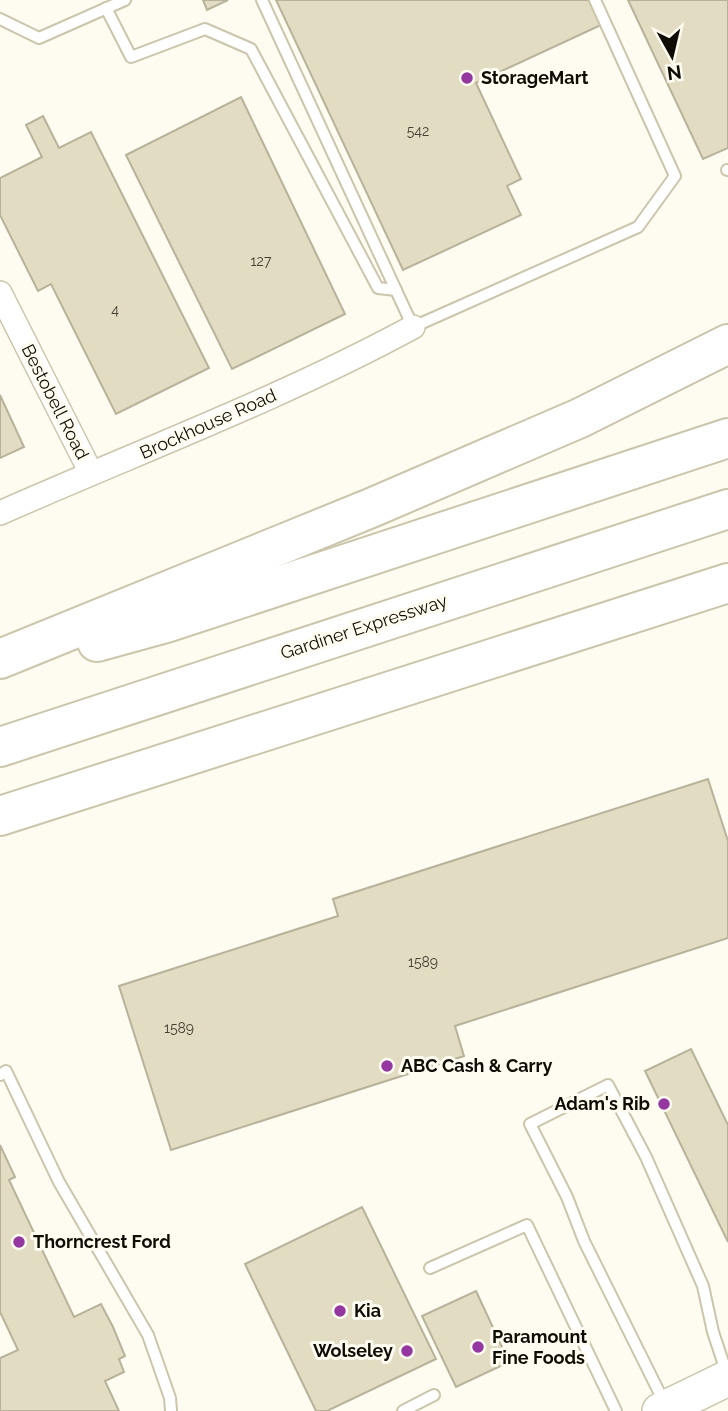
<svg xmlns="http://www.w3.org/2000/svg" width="728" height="1411" viewBox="0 0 728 1411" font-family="Raleway,sans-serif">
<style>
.building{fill:#e2dcc2;stroke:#b7b299;stroke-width:2}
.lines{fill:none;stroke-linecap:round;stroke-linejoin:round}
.lane-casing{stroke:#cbc5ab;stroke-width:14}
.street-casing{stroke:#cbc5ab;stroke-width:26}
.primary-casing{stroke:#cbc5ab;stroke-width:38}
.highway-casing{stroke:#cbc5ab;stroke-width:42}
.lane{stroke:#fff;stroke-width:10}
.street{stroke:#fff;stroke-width:23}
.primary{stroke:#fff;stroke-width:35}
.highway{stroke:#fff;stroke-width:38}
.poi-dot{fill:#9537a0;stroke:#fefcf1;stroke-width:2.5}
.labels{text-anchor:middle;stroke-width:6;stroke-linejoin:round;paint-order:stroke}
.number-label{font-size:14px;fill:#434034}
.poi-label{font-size:18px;font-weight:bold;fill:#0e0c04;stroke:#fefcf1;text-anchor:start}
.street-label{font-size:18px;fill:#0e0c04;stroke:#fefcf1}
</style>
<rect width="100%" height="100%" fill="#fefcf1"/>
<g class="building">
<path d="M 203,0 L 228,0 L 207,10 Z"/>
<path d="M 276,0 L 589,0 L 601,25 L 476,83 L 521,179 L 507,186 L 521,215 L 403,270 Z"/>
<path d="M 628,0 L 728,0 L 728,148 L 703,159 Z"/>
<path d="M 241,97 L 345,314 L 232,369 L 126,155 Z"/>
<path d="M 43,116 L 59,148 L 91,132 L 209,368 L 116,414 L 51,284 L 38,291 L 0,215 L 0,178 L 42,157 L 26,125 Z"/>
<path d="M 0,395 L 24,447 L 0,458 Z"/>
<path d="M 708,779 L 728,841 L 728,938 L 455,1026 L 464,1056 L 171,1150 L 119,986 L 338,916 L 333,899 Z"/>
<path d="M 691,1049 L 728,1125 L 728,1242 L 645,1071 Z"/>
<path d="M 0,1145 L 15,1177 L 9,1180 L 74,1317 L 101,1304 L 113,1327 L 125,1356 L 119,1359 L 124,1372 L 105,1381 L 119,1411 L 0,1411 L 0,1358 L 18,1350 L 0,1312 Z"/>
<path d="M 362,1207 L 436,1359 L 327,1411 L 316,1411 L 245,1264 Z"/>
<path d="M 476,1291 L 509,1362 L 456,1387 L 422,1316 Z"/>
</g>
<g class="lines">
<defs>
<g id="lane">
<path d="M 262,0 L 413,327 L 638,227 L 675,176 L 595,0"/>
<path d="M 106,8 L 131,57 L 205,29 L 251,49 L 378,288 L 396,290"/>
<path d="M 0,19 L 39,38 L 125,0"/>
<path d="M 727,170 L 728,170"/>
<path d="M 0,1075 L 6,1071 L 59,1182 L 148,1335 L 170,1398 L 171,1411"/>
<path d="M 430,1268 L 527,1225 L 616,1411"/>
<path d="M 665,1404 L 584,1241 L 567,1197 L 530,1124 L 608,1085 L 646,1157 L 703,1286 L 713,1332 L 727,1374"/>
<path d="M 403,1411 L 434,1395"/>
</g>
<g id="street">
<path d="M 0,293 L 91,473"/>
<path d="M 0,513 C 138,452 280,399 413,327"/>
</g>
<path id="primary" d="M 660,1411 L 728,1378"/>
<g id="highway">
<path d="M 97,642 L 166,623 L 728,438"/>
<path d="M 0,659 L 371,508 L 580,418 L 728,344"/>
<path d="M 0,747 L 728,509"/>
<path d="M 0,816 L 728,583"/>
</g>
</defs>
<use href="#lane" class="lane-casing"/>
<use href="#street" class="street-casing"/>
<use href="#primary" class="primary-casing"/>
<use href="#highway" class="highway-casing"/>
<use href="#lane" class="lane"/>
<use href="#street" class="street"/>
<use href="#primary" class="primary"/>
<use href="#highway" class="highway"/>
</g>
<g class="poi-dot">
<circle cx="467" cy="78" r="7"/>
<circle cx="387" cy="1066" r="7"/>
<circle cx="664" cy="1104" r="7"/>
<circle cx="19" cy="1242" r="7"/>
<circle cx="340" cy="1311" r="7"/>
<circle cx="478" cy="1347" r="7"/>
<circle cx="407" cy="1351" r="7"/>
</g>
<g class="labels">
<g class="number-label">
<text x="418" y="136">542</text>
<text x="261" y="266">127</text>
<text x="115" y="315">4</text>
<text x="423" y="967">1589</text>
<text x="179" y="1033">1589</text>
</g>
<g class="poi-label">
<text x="481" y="84">StorageMart</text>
<text x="401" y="1072">ABC Cash &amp; Carry</text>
<text x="650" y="1110" text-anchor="end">Adam's Rib</text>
<text x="33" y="1248">Thorncrest Ford</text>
<text x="354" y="1317">Kia</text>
<text x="492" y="1343">Paramount<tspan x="492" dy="21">Fine Foods</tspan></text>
<text x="393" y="1357" text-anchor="end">Wolseley</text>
</g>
<g class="street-label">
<text transform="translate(55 402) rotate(63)" y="6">Bestobell Road</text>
<text transform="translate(208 424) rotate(-24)" y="6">Brockhouse Road</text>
<text transform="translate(364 627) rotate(-18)" y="6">Gardiner Expressway</text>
</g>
</g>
<g transform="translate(672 56) rotate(172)" stroke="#fefcf1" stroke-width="5" paint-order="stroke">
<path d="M0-5L12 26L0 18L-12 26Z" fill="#0e0c04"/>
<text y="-10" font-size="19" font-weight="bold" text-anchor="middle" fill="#0e0c04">N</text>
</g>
</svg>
